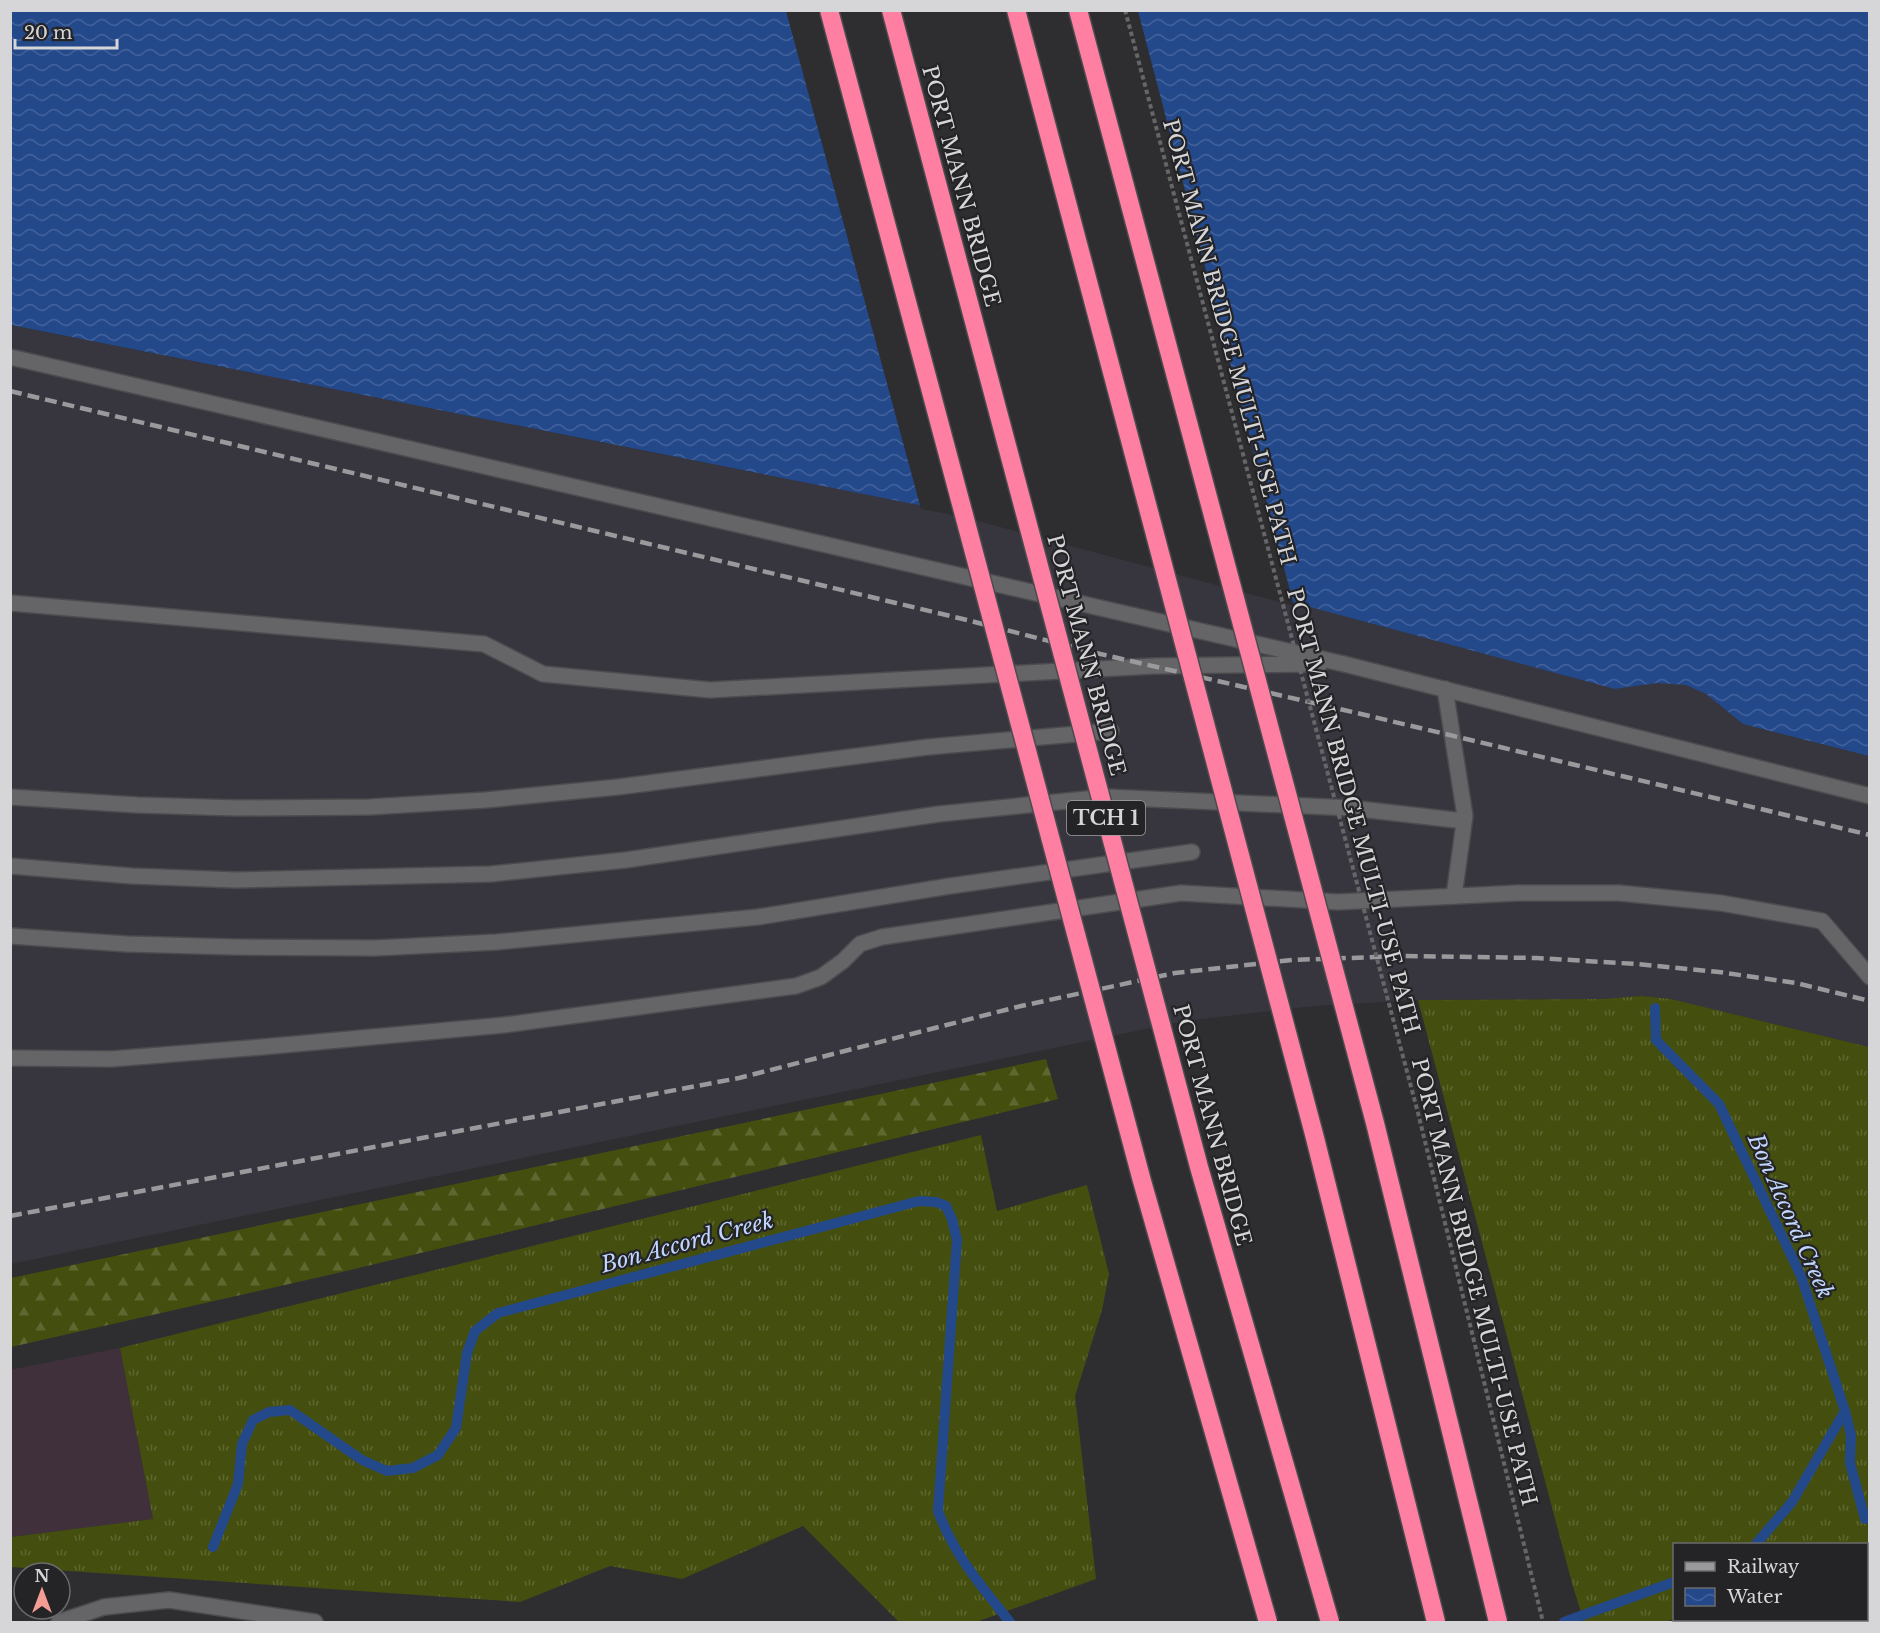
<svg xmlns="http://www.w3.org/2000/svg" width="1880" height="1633" viewBox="0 0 1880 1633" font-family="'Libre Baskerville',serif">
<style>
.built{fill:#37363f}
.industrial{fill:#40303c}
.grass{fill:url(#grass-tufts)}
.forest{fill:url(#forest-firs)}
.water{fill:url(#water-waves)}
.pier{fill:#2e2e31}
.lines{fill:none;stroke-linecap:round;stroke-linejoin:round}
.stream{stroke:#24498b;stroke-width:10}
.service-casing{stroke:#4c4c4e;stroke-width:18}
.service{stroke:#656568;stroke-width:15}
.rail{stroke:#9a9a9d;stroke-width:4.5;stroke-dasharray:12 6;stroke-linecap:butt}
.motorway-bridge-casing{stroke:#4c4c4e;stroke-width:21;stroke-linecap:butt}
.path-bridge{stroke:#666669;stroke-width:4;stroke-dasharray:4.5 3;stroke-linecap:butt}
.motorway-bridge{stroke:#ff7fa2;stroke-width:18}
.labels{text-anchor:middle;stroke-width:4.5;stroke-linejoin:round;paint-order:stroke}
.shield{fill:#242427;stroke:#a1a1a3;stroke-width:1.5}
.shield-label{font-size:20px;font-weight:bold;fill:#d6d6d8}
.street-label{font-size:21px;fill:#d6d6d8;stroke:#242427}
.water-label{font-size:22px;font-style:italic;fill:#c0d6fd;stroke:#242427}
</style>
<defs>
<pattern id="grass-tufts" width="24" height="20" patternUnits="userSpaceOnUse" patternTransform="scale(1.5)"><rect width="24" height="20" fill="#444e0e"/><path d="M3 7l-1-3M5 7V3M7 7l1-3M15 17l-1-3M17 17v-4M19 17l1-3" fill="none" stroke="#5e6730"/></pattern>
<pattern id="forest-firs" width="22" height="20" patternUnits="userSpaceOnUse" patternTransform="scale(1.5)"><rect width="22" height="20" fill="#444e0e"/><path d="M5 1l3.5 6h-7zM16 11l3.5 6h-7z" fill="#5e6730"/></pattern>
<pattern id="water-waves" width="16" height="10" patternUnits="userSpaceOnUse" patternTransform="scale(1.5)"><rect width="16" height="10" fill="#24498b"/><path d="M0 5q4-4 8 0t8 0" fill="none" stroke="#43629b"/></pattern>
</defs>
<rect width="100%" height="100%" fill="#2e2e31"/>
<path class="built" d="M 10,325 L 964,514 L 1615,689 L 1657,683 L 1686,685 L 1706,694 L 1743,724 L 1869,756 L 1869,1047 L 1671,999 L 1642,996 L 1602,999 L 1418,1000 L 1313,1006 L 1184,1021 L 11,1264 Z"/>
<path class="industrial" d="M 120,1348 L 153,1519 L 11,1537 L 10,1370 Z"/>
<g class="grass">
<path d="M 1642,996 L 1671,999 L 1869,1047 L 1869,1553 L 1867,1554 L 1866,1544 L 1674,1544 L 1674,1619 L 1664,1622 L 1584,1622 L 1572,1583 L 1418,1000 L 1602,999 Z"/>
<path d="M 981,1135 L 997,1211 L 1087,1185 L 1109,1274 L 1102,1310 L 1075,1396 L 1096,1579 L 976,1622 L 899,1622 L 803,1526 L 682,1579 L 610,1566 L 520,1602 L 11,1567 L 11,1537 L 153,1519 L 120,1348 Z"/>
<path d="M 1869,1594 L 1869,1622 L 1786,1622 L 1795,1620 L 1866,1620 L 1867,1595 Z"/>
</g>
<path class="forest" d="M 1046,1059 L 1058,1099 L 342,1272 L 11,1347 L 11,1278 Z"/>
<path class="water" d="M 10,11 L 1869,11 L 1869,756 L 1743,724 L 1706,694 L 1686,685 L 1657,683 L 1615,689 L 964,514 L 11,325 Z"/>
<path class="pier" d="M 786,11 L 1138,11 L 1294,606 L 963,517 L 921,509 Z"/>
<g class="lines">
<g class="stream">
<path d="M 1655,1008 L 1656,1040 L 1719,1104 L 1801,1276 L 1845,1411 L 1792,1502 L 1756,1544"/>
<path d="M 1845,1411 L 1851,1435 L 1850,1463 L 1865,1519"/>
<path d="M 213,1547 L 238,1484 L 242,1444 L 253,1420 L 269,1412 L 290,1410 L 362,1460 L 387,1471 L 413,1468 L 438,1455 L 456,1428 L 467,1353 L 475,1331 L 498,1313 L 919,1201 L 936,1202 L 946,1206 L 952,1219 L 957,1240 L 938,1511 C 954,1555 982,1587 1010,1622"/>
<path d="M 1564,1622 L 1674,1582"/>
</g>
<defs>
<g id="service">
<path d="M 10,357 L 1344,664 L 1870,796"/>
<path d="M 10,603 L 484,644 L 543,674 L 710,690 L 1154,666 L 1320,664"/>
<path d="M 1445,689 L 1465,816 L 1454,896"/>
<path d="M 10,797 L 137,805 L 238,808 L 369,807 L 486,800 L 618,787 L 928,747 L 1111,731"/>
<path d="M 10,866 L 132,876 L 236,880 L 491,874 L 626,860 L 939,814 L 1106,797 L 1351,808 L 1464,821"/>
<path d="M 10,936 L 127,944 L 234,947 L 375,948 L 497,942 L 758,917 L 950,886 L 1192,852"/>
<path d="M 10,1058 L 111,1059 L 262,1047 L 504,1025 L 796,986 L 821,977 L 843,961 L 860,944 L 882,937 L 1181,893 L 1338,902 L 1518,893 L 1619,893 L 1721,903 L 1822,921 L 1870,977"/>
<path d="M 1866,1575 L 1870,1574"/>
<path d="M 59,1622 L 104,1607 L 169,1600 L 315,1622"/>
<path d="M 1716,1622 L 1724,1620"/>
</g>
</defs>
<use href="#service" class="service-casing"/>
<use href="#service" class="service"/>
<g class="rail">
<path d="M 10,391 L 967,620 L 1096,653 L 1357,713 L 1870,835"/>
<path d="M 10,1216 L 739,1078 L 1021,1006 L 1175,973 L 1292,960 L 1405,956 L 1537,958 L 1636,964 L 1719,972 L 1796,983 L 1870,1001"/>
</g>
<defs>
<g id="motorway-bridge">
<path d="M 829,10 L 1142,1181 L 1268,1622"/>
<path d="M 891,10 L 1199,1167 L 1330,1622"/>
<path d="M 1016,10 L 1315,1138 L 1436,1622"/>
<path d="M 1078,10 L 1375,1123 L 1498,1622"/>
</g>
</defs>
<use href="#motorway-bridge" class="motorway-bridge-casing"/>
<path class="path-bridge" d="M 1125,10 L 1418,1113 L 1543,1622"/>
<use href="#motorway-bridge" class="motorway-bridge"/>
</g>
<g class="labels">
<rect class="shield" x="1067" y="801" width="78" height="34" rx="4.5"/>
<g class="shield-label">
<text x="1106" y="825">TCH 1</text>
</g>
<g class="street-label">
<text transform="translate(961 186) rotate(75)" y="7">PORT MANN BRIDGE</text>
<text transform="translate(1229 342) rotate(75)" y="7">PORT MANN BRIDGE MULTI-USE PATH</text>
<text transform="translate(1086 655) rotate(75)" y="7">PORT MANN BRIDGE</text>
<text transform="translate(1353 811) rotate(75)" y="7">PORT MANN BRIDGE MULTI-USE PATH</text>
<text transform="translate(1212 1125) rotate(75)" y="7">PORT MANN BRIDGE</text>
<text transform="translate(1474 1282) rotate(76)" y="7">PORT MANN BRIDGE MULTI-USE PATH</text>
</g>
<g class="water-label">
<text transform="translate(1791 1216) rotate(66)" y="8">Bon Accord Creek</text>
<text transform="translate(687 1242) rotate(-15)" y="8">Bon Accord Creek</text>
</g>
</g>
<rect width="1880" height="1633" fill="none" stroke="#d6d6d8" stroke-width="24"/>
<rect x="1673" y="1543" width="195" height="78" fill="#242427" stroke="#6b6b6e" stroke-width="1.5"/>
<rect x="1685" y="1562" width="30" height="9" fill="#9a9a9d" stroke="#6b6b6e" stroke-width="1.5"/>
<text x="1727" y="1573" font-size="18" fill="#d6d6d8">Railway</text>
<rect x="1685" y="1588" width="30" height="18" fill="url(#water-waves)" stroke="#6b6b6e" stroke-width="1.5"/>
<text x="1727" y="1603" font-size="18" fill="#d6d6d8">Water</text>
<g transform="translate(42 1591)"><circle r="28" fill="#242427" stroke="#6b6b6e" stroke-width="1.5"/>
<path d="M0-4.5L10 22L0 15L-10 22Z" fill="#f59c94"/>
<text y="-9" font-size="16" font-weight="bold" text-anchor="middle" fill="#d6d6d8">N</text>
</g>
<path d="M15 39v9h102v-9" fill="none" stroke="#d6d6d8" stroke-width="3"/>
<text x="24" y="39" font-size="18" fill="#d6d6d8" stroke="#242427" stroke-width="4.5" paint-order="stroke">20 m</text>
</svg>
